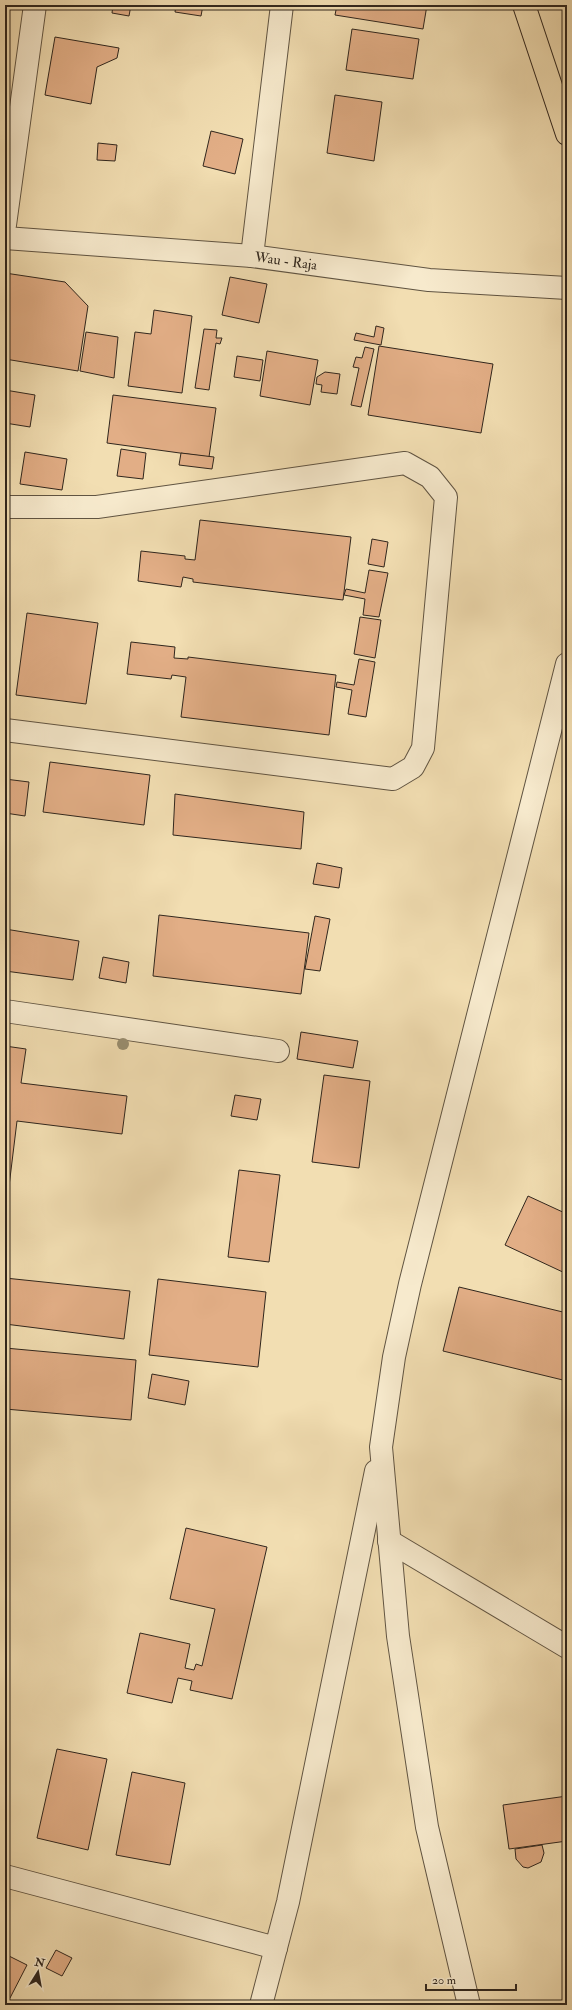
<svg xmlns="http://www.w3.org/2000/svg" width="572" height="2010" viewBox="0 0 572 2010" font-family="'IM FELL Double Pica',serif">
<style>
.building{fill:#e2ae86;stroke:#30261d}
.lines{fill:none;stroke-linecap:round;stroke-linejoin:round}
.minor-casing{stroke:#605442;stroke-width:24}
.major-casing{stroke:#30261d;stroke-width:24}
.minor{stroke:#f7eacd;stroke-width:22}
.major{stroke:#f2deb2;stroke-width:22}
.tree{fill:#998e70}
.labels{text-anchor:middle;stroke-width:3;stroke-linejoin:round;paint-order:stroke}
.street-label{font-size:14px;fill:#30261d;stroke:#f7eacd}
</style>
<rect width="100%" height="100%" fill="#f2deb2"/>
<filter id="stains"><feTurbulence type="fractalNoise" baseFrequency=".005" numOctaves="4"/><feColorMatrix values="0 0 0 0 .2 0 0 0 0 .09 0 0 0 0 .02 0 0 0 .5 -.17"/></filter>
<radialGradient id="worn" r=".72"><stop offset=".6" stop-color="#630" stop-opacity="0"/><stop offset="1" stop-color="#630" stop-opacity=".3"/></radialGradient>
<g class="building">
<path d="M 113,5 L 131,5 L 129,16 L 112,13 Z"/>
<path d="M 176,5 L 203,5 L 201,16 L 175,12 Z"/>
<path d="M 337,5 L 427,5 L 423,29 L 335,15 Z"/>
<path d="M 352,29 L 419,39 L 413,79 L 346,70 Z"/>
<path d="M 55,37 L 119,48 L 117,58 L 97,67 L 91,104 L 45,95 Z"/>
<path d="M 335,95 L 382,102 L 374,161 L 327,153 Z"/>
<path d="M 211,131 L 243,139 L 235,174 L 203,166 Z"/>
<path d="M 98,143 L 117,145 L 115,161 L 97,160 Z"/>
<path d="M 5,273 L 65,282 L 88,306 L 78,371 L 5,359 Z"/>
<path d="M 230,277 L 267,284 L 259,323 L 222,315 Z"/>
<path d="M 154,310 L 192,316 L 182,393 L 128,386 L 135,332 L 151,334 Z"/>
<path d="M 376,326 L 384,328 L 381,345 L 354,340 L 356,333 L 374,337 Z"/>
<path d="M 204,329 L 217,330 L 216,338 L 222,338 L 220,344 L 216,343 L 209,390 L 195,388 Z"/>
<path d="M 86,332 L 118,337 L 114,378 L 80,371 Z"/>
<path d="M 379,346 L 493,364 L 481,433 L 368,415 Z"/>
<path d="M 365,347 L 374,349 L 361,407 L 351,405 L 359,368 L 353,367 L 356,357 L 362,358 Z"/>
<path d="M 267,351 L 318,360 L 310,405 L 260,396 Z"/>
<path d="M 237,356 L 263,360 L 260,381 L 234,377 Z"/>
<path d="M 325,372 L 340,374 L 337,394 L 321,392 L 322,385 L 316,384 L 317,377 Z"/>
<path d="M 5,390 L 35,395 L 30,427 L 5,423 Z"/>
<path d="M 113,395 L 216,408 L 209,457 L 107,443 Z"/>
<path d="M 121,449 L 146,453 L 143,479 L 117,476 Z"/>
<path d="M 25,452 L 67,459 L 62,490 L 20,484 Z"/>
<path d="M 181,453 L 214,457 L 212,469 L 179,465 Z"/>
<path d="M 200,520 L 351,537 L 343,600 L 193,582 L 193,579 L 183,577 L 181,587 L 138,581 L 141,551 L 185,556 L 185,559 L 195,560 Z"/>
<path d="M 372,539 L 388,542 L 384,567 L 368,564 Z"/>
<path d="M 369,570 L 388,573 L 379,617 L 363,615 L 365,599 L 344,595 L 346,589 L 365,593 Z"/>
<path d="M 27,613 L 98,623 L 86,704 L 16,695 Z"/>
<path d="M 360,617 L 381,620 L 375,658 L 354,654 Z"/>
<path d="M 131,642 L 175,647 L 174,658 L 188,659 L 188,657 L 336,675 L 329,735 L 181,717 L 186,677 L 172,675 L 171,679 L 127,674 Z"/>
<path d="M 359,659 L 375,662 L 366,717 L 348,714 L 352,690 L 336,687 L 337,682 L 354,685 Z"/>
<path d="M 50,762 L 150,775 L 144,825 L 43,812 Z"/>
<path d="M 5,779 L 29,782 L 25,816 L 5,813 Z"/>
<path d="M 175,794 L 304,812 L 301,849 L 173,835 Z"/>
<path d="M 317,863 L 342,868 L 339,888 L 313,884 Z"/>
<path d="M 159,915 L 309,933 L 301,994 L 153,976 Z"/>
<path d="M 315,916 L 330,919 L 320,971 L 305,969 Z"/>
<path d="M 5,929 L 79,941 L 73,980 L 5,971 Z"/>
<path d="M 103,957 L 129,962 L 126,983 L 99,978 Z"/>
<path d="M 301,1032 L 358,1041 L 353,1068 L 297,1059 Z"/>
<path d="M 5,1046 L 26,1049 L 21,1083 L 127,1096 L 122,1134 L 17,1121 L 5,1219 Z"/>
<path d="M 324,1075 L 370,1081 L 359,1168 L 312,1162 Z"/>
<path d="M 235,1095 L 261,1099 L 257,1120 L 231,1116 Z"/>
<path d="M 239,1170 L 280,1175 L 269,1262 L 228,1257 Z"/>
<path d="M 528,1196 L 567,1214 L 567,1274 L 505,1245 Z"/>
<path d="M 5,1278 L 130,1291 L 124,1339 L 5,1324 Z"/>
<path d="M 158,1279 L 266,1292 L 258,1367 L 149,1355 Z"/>
<path d="M 459,1287 L 567,1313 L 567,1381 L 443,1351 Z"/>
<path d="M 5,1348 L 136,1360 L 131,1420 L 5,1409 Z"/>
<path d="M 152,1374 L 189,1381 L 185,1405 L 148,1398 Z"/>
<path d="M 186,1528 L 267,1547 L 232,1699 L 190,1690 L 192,1681 L 178,1678 L 172,1703 L 127,1693 L 140,1633 L 190,1644 L 185,1668 L 194,1670 L 196,1664 L 202,1666 L 215,1609 L 170,1599 Z"/>
<path d="M 57,1749 L 107,1759 L 88,1850 L 37,1838 Z"/>
<path d="M 132,1772 L 185,1783 L 170,1865 L 116,1855 Z"/>
<path d="M 567,1796 L 567,1841 L 509,1849 L 503,1805 Z"/>
<path d="M 542,1845 L 544,1853 L 541,1862 L 528,1868 L 523,1867 L 516,1859 L 515,1849 Z"/>
<path d="M 56,1950 L 72,1958 L 62,1976 L 46,1968 Z"/>
<path d="M 5,1954 L 27,1965 L 10,1998 L 5,1996 Z"/>
</g>
<g class="lines">
<defs>
<g id="minor">
<path d="M 5,225 L 35,5"/>
<path id="s1" d="M 5,238 L 252,256 L 429,280 L 567,288"/>
<path d="M 252,256 L 282,5"/>
<path d="M 5,507 L 97,507 L 405,463 L 430,477 L 446,497 L 423,748 L 413,767 L 393,779 L 5,730"/>
<path d="M 5,1011 L 278,1051"/>
<path d="M 389,1541 L 567,1647"/>
<path d="M 5,1876 L 276,1948"/>
<path d="M 261,2005 L 288,1902 L 376,1471"/>
<path d="M 469,2005 L 427,1827 L 398,1636 L 381,1447 L 394,1357 L 410,1284 L 567,664"/>
</g>
<path id="major" d="M 524,5 L 567,134"/>
</defs>
<use href="#minor" class="minor-casing"/>
<use href="#major" class="major-casing"/>
<use href="#minor" class="minor"/>
<use href="#major" class="major"/>
</g>
<circle class="tree" cx="123" cy="1044" r="6"/>
<g class="labels">
<g class="street-label">
<text dy="5" stroke="none"><textPath href="#s1" startOffset="282">Wau - Raja</textPath></text>
</g>
</g>
<rect width="572" height="2010" fill="none" stroke="#f2deb2" stroke-width="20"/>
<rect x="6" y="6" width="560" height="1998" fill="none" stroke="#30261d" stroke-width="2"/>
<rect x="10" y="10" width="552" height="1990" fill="none" stroke="#30261d"/>
<g transform="translate(38 1972) rotate(11)" stroke="#f7eacd" stroke-width="3" paint-order="stroke">
<path d="M0-3L7 15L0 10L-7 15Z" fill="#30261d"/>
<text y="-6" font-size="11" font-weight="bold" text-anchor="middle" fill="#30261d">N</text>
</g>
<path d="M426 1984v6h90v-6" fill="none" stroke="#30261d" stroke-width="2"/>
<text x="432" y="1984" font-size="12" fill="#30261d" stroke="#f7eacd" stroke-width="3" paint-order="stroke">20 m</text>
<rect width="100%" height="100%" filter="url(#stains)"/>
<rect width="100%" height="100%" fill="url(#worn)"/>
</svg>
